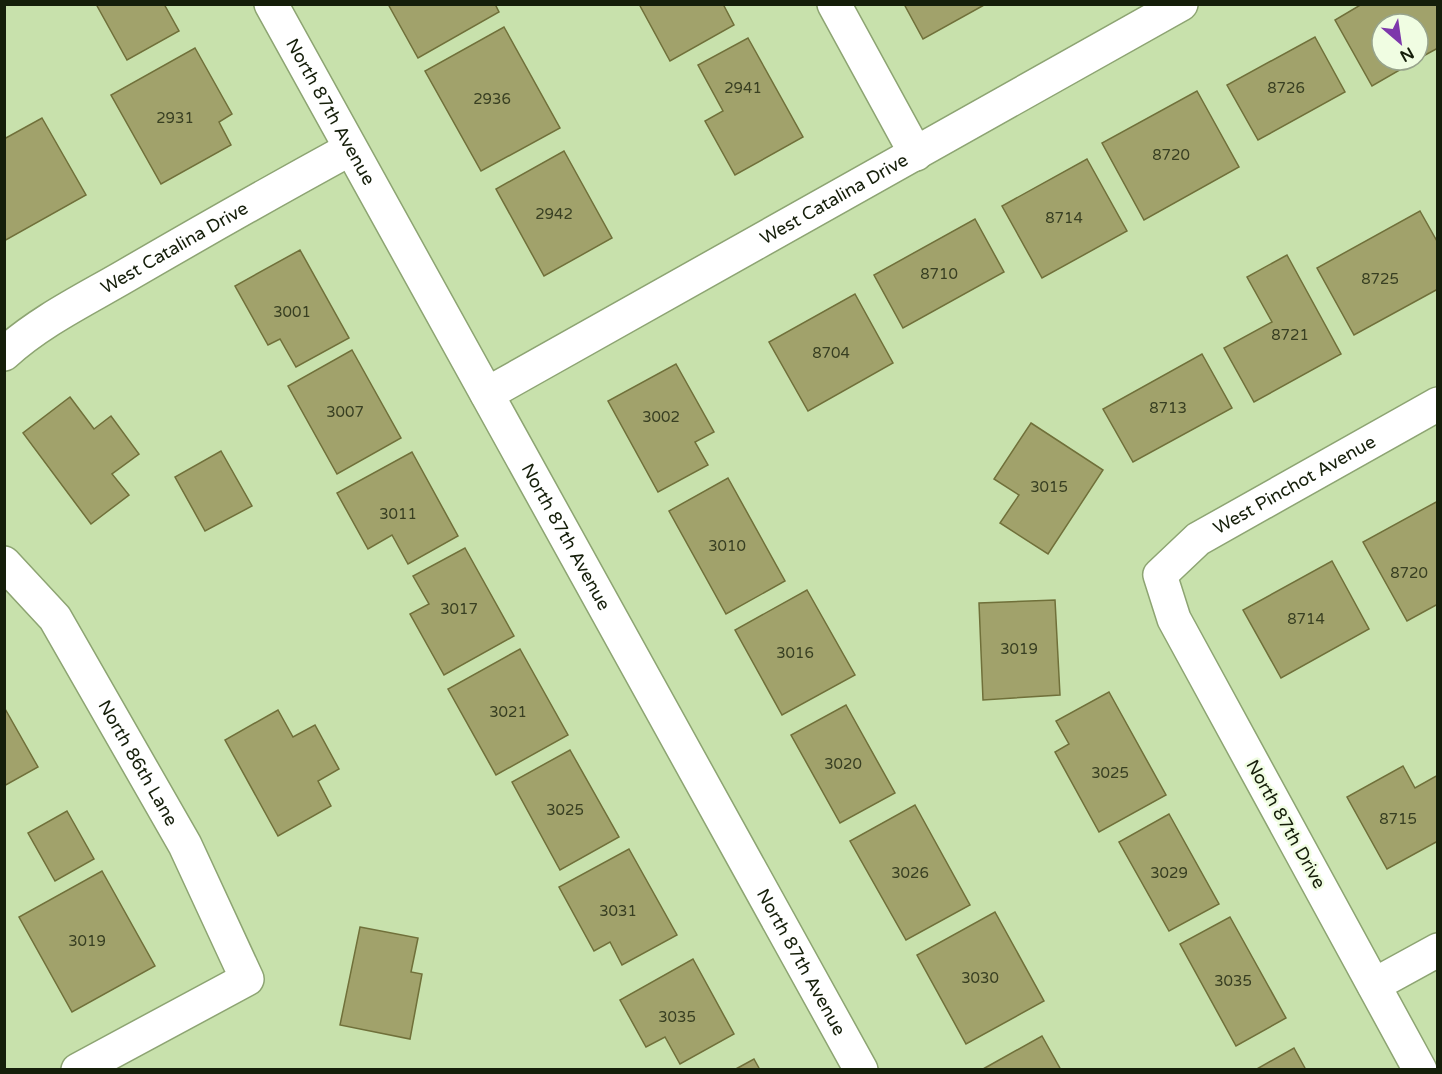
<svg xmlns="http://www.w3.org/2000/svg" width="1442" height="1074" viewBox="0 0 1442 1074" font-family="'Varela Round',sans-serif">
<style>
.building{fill:#a1a26b;stroke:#70703a;stroke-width:1.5}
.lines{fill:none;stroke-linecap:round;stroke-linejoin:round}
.street-casing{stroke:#8da472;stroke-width:36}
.secondary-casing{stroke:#8da472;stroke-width:36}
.street{stroke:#fff;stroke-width:33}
.secondary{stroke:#fff;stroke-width:33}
.labels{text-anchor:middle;stroke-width:5;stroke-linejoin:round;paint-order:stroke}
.number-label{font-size:15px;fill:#383f22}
.street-label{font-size:18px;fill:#151e0a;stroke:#f0fde2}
</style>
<rect width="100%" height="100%" fill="#c8e1ac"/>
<g class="building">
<path d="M 96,4 L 164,4 L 179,31 L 127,60 Z"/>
<path d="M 388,4 L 495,4 L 499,12 L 418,58 Z"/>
<path d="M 639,4 L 723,4 L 734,25 L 670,61 Z"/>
<path d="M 904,4 L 986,4 L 923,39 Z"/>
<path d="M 1362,4 L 1438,4 L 1438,48 L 1418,59 L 1418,24 L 1382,24 L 1382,60 L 1417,60 L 1372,86 L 1335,20 Z"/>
<path d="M 504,27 L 560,128 L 481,171 L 425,71 Z"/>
<path d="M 1315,37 L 1345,92 L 1258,140 L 1227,85 Z"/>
<path d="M 748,38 L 803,137 L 735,175 L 705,121 L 723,111 L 698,65 Z"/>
<path d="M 195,48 L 232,114 L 219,122 L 231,145 L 161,184 L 111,95 Z"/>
<path d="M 1197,91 L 1239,167 L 1144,220 L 1102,143 Z"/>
<path d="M 42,118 L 86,195 L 4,241 L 4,139 Z"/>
<path d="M 564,151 L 612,238 L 544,276 L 496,189 Z"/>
<path d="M 1087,159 L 1127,231 L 1042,278 L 1002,206 Z"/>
<path d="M 1420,211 L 1438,243 L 1438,289 L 1354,335 L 1317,268 Z"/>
<path d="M 975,219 L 1004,272 L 903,328 L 874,275 Z"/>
<path d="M 300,250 L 349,338 L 296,367 L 280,339 L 268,345 L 235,286 Z"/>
<path d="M 1287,255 L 1341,354 L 1254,402 L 1224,348 L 1272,322 L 1247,277 Z"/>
<path d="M 855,294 L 893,363 L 808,411 L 769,342 Z"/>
<path d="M 352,350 L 401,438 L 337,474 L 288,386 Z"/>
<path d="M 1202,354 L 1232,408 L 1133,462 L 1103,409 Z"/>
<path d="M 676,364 L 714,432 L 695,442 L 708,465 L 658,492 L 608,401 Z"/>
<path d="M 70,397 L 94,429 L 111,416 L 139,454 L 112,474 L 129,495 L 91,524 L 23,433 Z"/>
<path d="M 1031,423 L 1103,470 L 1048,554 L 1000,523 L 1019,495 L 994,479 Z"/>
<path d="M 221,451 L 252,506 L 205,531 L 175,477 Z"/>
<path d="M 412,452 L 458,536 L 408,564 L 392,535 L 368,549 L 337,493 Z"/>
<path d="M 728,478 L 785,581 L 726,614 L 669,511 Z"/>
<path d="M 1438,501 L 1438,604 L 1407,621 L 1363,542 Z"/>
<path d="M 465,548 L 514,636 L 444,675 L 410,614 L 429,604 L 413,576 Z"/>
<path d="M 1332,561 L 1369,629 L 1281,678 L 1243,610 Z"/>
<path d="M 807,590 L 855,675 L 782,715 L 735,630 Z"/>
<path d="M 1055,600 L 1060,695 L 983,700 L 979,603 Z"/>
<path d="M 520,649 L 568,735 L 496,775 L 448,689 Z"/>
<path d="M 1109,692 L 1166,795 L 1099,832 L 1055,752 L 1069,744 L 1056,721 Z"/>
<path d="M 846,705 L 895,793 L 840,823 L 791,735 Z"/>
<path d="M 4,707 L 38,767 L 4,786 Z"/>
<path d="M 278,710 L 293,737 L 315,725 L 339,769 L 318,781 L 331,806 L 278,836 L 225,740 Z"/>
<path d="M 570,750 L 619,837 L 560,870 L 512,782 Z"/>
<path d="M 1403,766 L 1415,788 L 1438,775 L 1438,841 L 1387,869 L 1347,797 Z"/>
<path d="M 915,805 L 970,905 L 906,940 L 850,841 Z"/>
<path d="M 67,811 L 94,859 L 55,881 L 28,833 Z"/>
<path d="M 1169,814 L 1219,904 L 1169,931 L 1119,842 Z"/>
<path d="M 629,849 L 677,935 L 622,965 L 610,942 L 594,951 L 559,887 Z"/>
<path d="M 102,871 L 155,966 L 72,1012 L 19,917 Z"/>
<path d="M 995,912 L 1044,1001 L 966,1044 L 917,955 Z"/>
<path d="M 1230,917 L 1286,1018 L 1236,1046 L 1180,944 Z"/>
<path d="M 360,927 L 418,938 L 411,972 L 422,974 L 410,1039 L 340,1025 Z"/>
<path d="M 693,959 L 734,1034 L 680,1064 L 665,1037 L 646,1047 L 620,1000 Z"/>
<path d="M 1042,1036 L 1061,1070 L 984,1070 L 983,1069 Z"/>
<path d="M 1294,1048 L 1306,1070 L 1255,1070 Z"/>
<path d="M 754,1059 L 760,1070 L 734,1070 Z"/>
</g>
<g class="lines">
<defs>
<g id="street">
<path d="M 834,4 L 916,154"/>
<path id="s1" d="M 4,354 C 40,321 86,299 127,275 C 201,232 275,190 350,149"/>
<path id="s2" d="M 487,394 L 1181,4"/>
<path id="s3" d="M 4,563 L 55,618 L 185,845 L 247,979 L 78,1070"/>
<path d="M 1374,985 L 1438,950"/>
<path id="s4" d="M 1420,1070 L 1174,619 L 1160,575 L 1198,539 L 1438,404"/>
</g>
<g id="secondary">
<path id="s5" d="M 271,4 L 861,1070"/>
</g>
</defs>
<use href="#street" class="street-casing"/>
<use href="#secondary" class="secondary-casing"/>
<use href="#street" class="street"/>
<use href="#secondary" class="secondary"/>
</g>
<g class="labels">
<g class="number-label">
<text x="743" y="93">2941</text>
<text x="1286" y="93">8726</text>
<text x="492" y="104">2936</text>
<text x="175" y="123">2931</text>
<text x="1171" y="160">8720</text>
<text x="554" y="219">2942</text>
<text x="1064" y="223">8714</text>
<text x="939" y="279">8710</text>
<text x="1380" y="284">8725</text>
<text x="292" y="317">3001</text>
<text x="1290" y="340">8721</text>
<text x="831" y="358">8704</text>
<text x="1168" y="413">8713</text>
<text x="345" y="417">3007</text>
<text x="661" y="422">3002</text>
<text x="1049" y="492">3015</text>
<text x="398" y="519">3011</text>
<text x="727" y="551">3010</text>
<text x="1409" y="578">8720</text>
<text x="459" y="614">3017</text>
<text x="1306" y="624">8714</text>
<text x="1019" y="654">3019</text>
<text x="795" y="658">3016</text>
<text x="508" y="717">3021</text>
<text x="843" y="769">3020</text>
<text x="1110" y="778">3025</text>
<text x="565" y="815">3025</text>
<text x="1398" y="824">8715</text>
<text x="910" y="878">3026</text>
<text x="1169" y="878">3029</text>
<text x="618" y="916">3031</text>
<text x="87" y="946">3019</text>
<text x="980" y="983">3030</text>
<text x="1233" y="986">3035</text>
<text x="677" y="1022">3035</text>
</g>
<g class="street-label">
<text dy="6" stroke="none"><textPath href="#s5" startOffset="123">North 87th Avenue</textPath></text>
<text dy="6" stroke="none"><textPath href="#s2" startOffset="398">West Catalina Drive</textPath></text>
<text dy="6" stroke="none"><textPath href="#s1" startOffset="201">West Catalina Drive</textPath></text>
<text dy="6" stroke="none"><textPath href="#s4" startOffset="723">West Pinchot Avenue</textPath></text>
<text dy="6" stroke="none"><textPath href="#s5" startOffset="609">North 87th Avenue</textPath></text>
<text dy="6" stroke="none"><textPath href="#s3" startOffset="242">North 86th Lane</textPath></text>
<text transform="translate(1286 824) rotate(61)" y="6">North 87th Drive</text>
<text dy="6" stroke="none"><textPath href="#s5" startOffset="1095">North 87th Avenue</textPath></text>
</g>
</g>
<rect width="1442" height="1074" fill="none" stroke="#151e0a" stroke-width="12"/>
<g transform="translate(1400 42) rotate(151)"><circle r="28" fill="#f0fde2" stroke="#98a48c" stroke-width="1.5"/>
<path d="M0-4.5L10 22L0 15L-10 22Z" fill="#7d38ab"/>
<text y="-9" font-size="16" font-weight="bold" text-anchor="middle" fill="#151e0a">N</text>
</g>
</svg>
